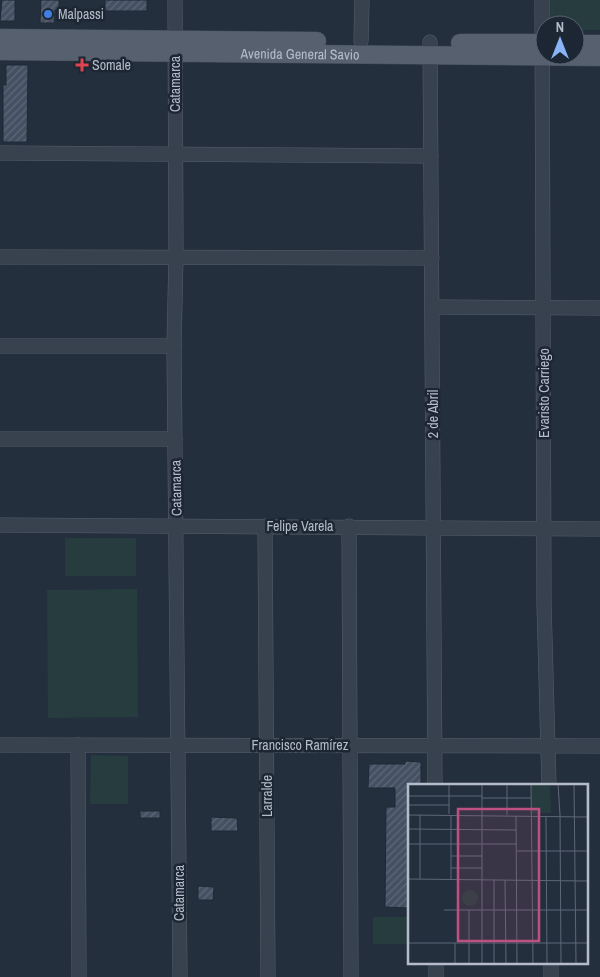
<svg xmlns="http://www.w3.org/2000/svg" width="600" height="977" viewBox="0 0 600 977" font-family="'Archivo Narrow',sans-serif">
<style>
.green{fill:#263c3f}
.building{fill:url(#building-hatch);stroke:#1f2835}
.lines{fill:none;stroke-linecap:round;stroke-linejoin:round}
.minor-casing{stroke:#565f6c;stroke-width:15}
.major-casing{stroke:#414a57;stroke-width:19}
.minor{stroke:#38414e;stroke-width:14}
.major{stroke:#56606e;stroke-width:18}
.shop-dot{fill:#3f7fe0;stroke:#1d2633;stroke-width:2}
.health-dot{fill:#e0444e;stroke:#1d2633;stroke-width:2}
.labels{text-anchor:middle;stroke-width:5;stroke-linejoin:round;paint-order:stroke}
.poi-label{font-size:14px;fill:#b4bcc9;stroke:#1d2633;text-anchor:start}
.street-label{font-size:14px;fill:#b4bcc9;stroke:#1d2633}
.inset-road{fill:none;stroke:#5e6776;stroke-width:1}
.view{fill:#bd5182;fill-opacity:0.15;stroke:#bd5182;stroke-width:2.5}
.inset-edge{fill:none;stroke:#b4bcc9;stroke-width:2.5}
</style>
<defs>
<pattern id="building-hatch" width="6" height="6" patternUnits="userSpaceOnUse" patternTransform="scale(1.25)"><rect width="6" height="6" fill="#455162"/><path d="M-1 1l2-2M0 6l6-6M5 7l2-2" fill="none" stroke="#5d6877"/></pattern>
</defs>
<rect width="100%" height="100%" fill="#242f3e"/>
<g class="green">
<path d="M 542,0 L 600,0 L 600,30 L 575,30 L 575,25 L 545,25 Z"/>
<rect x="65" y="538" width="71" height="38"/>
<path d="M 137,589 L 138,717 L 48,718 L 47,590 Z"/>
<path d="M 91,755 L 128,756 L 128,804 L 90,804 Z"/>
<path d="M 373,917 L 408,917 L 409,944 L 373,944 Z"/>
</g>
<g class="building">
<path d="M 2,0 L 15,0 L 15,21 L 0,21 Z"/>
<path d="M 41,0 L 59,0 L 59,10 L 55,10 L 54,23 L 40,23 Z"/>
<rect x="105" y="0" width="42" height="11"/>
<path d="M 6,65 L 28,65 L 27,142 L 3,142 L 3,85 L 6,85 Z"/>
<path d="M 405,761 L 421,762 L 421,786 L 409,786 L 409,908 L 385,907 L 386,807 L 395,807 L 395,788 L 368,788 L 369,764 L 405,764 Z"/>
<rect x="140" y="811" width="20" height="7"/>
<path d="M 211,817 L 237,818 L 238,831 L 211,831 Z"/>
<path d="M 198,886 L 214,887 L 213,900 L 198,900 Z"/>
</g>
<g class="lines">
<defs>
<g id="minor">
<path d="M 175,0 L 176,257 L 174,346 L 180,977"/>
<path d="M 542,0 L 544,603 L 549,786"/>
<path d="M 361,41 L 362,0"/>
<path d="M 430,42 L 435,786"/>
<path d="M 0,153 L 431,156"/>
<path d="M 0,257 L 432,258"/>
<path d="M 432,307 L 600,308"/>
<path d="M 0,346 L 174,346"/>
<path d="M 0,439 L 175,439"/>
<path d="M 0,525 L 600,529"/>
<path d="M 265,526 L 268,977"/>
<path d="M 349,526 L 351,977"/>
<path d="M 0,745 L 600,746"/>
<path d="M 78,745 L 79,977"/>
<path d="M 436,963 L 436,977"/>
<path d="M 551,963 L 551,977"/>
</g>
<g id="major">
<path d="M 0,38 L 317,41"/>
<path d="M 460,43 L 545,43"/>
<path d="M 575,44 L 600,44"/>
<path id="s1" d="M 0,51 L 600,57"/>
</g>
</defs>
<use href="#minor" class="minor-casing"/>
<use href="#major" class="major-casing"/>
<use href="#minor" class="minor"/>
<use href="#major" class="major"/>
</g>
<circle class="shop-dot" cx="48" cy="14" r="5"/>
<path class="health-dot" d="M79.5 57.5h5v5h5v5h-5v5h-5v-5h-5v-5h5z"/>
<g class="labels">
<g class="poi-label">
<text x="58" y="19">Malpassi</text>
<text x="92" y="70">Somale</text>
</g>
<g class="street-label">
<text dy="5" stroke="none"><textPath href="#s1" startOffset="300">Avenida General Savio</textPath></text>
<text transform="translate(175 84) rotate(-90)" y="5">Catamarca</text>
<text transform="translate(544 393) rotate(-90)" y="5">Evaristo Carriego</text>
<text transform="translate(433 414) rotate(-90)" y="5">2 de Abril</text>
<text transform="translate(176 488) rotate(-91)" y="5">Catamarca</text>
<text x="300" y="531">Felipe Varela</text>
<text x="300" y="750">Francisco Ramírez</text>
<text transform="translate(267 796) rotate(-90)" y="5">Larralde</text>
<text transform="translate(179 893) rotate(-90)" y="5">Catamarca</text>
</g>
</g>
<g transform="translate(408 784)">
<rect width="180" height="180" fill="#242f3e"/>
<path d="M 123,0 L 142,0 L 143,29 L 123,29 ZM54 114a8 8 0 1 1 16 0a8 8 0 1 1-16 0Z" fill="#263c3f"/>
<path class="inset-road" d="M 99,0 L 99,31M 123,0 L 125,180M 150,0 L 152,31M 166,0 L 168,180M 179,0 L 180,136M 0,12 L 74,12M 74,14 L 123,14M 0,21 L 41,21M 41,30 L 41,0M 0,31 L 180,33M 152,31 L 153,180M 43,32 L 43,96M 108,32 L 109,180M 138,33 L 139,180M 0,45 L 108,46M 0,60 L 109,60M 109,67 L 180,67M 43,72 L 74,72M 43,84 L 74,84M 0,95 L 180,97M 12,95 L 12,31M 86,96 L 86,180M 97,96 L 98,180M 36,126 L 180,126M 61,126 L 61,180M 0,159 L 180,159M 47,159 L 47,180M 74,180 L 74,0"/>
<path class="view" d="M 50,25 L 131,25 L 131,157 L 50,157 Z"/>
<rect width="180" height="180" class="inset-edge"/>
</g>
<g transform="translate(560 40)"><circle r="24" fill="#1d2633" stroke="#59626f"/>
<path d="M0-4L9 19L0 12L-9 19Z" fill="#8ab4f8"/>
<text y="-8" font-size="14" font-weight="bold" text-anchor="middle" fill="#b4bcc9">N</text>
</g>
</svg>
